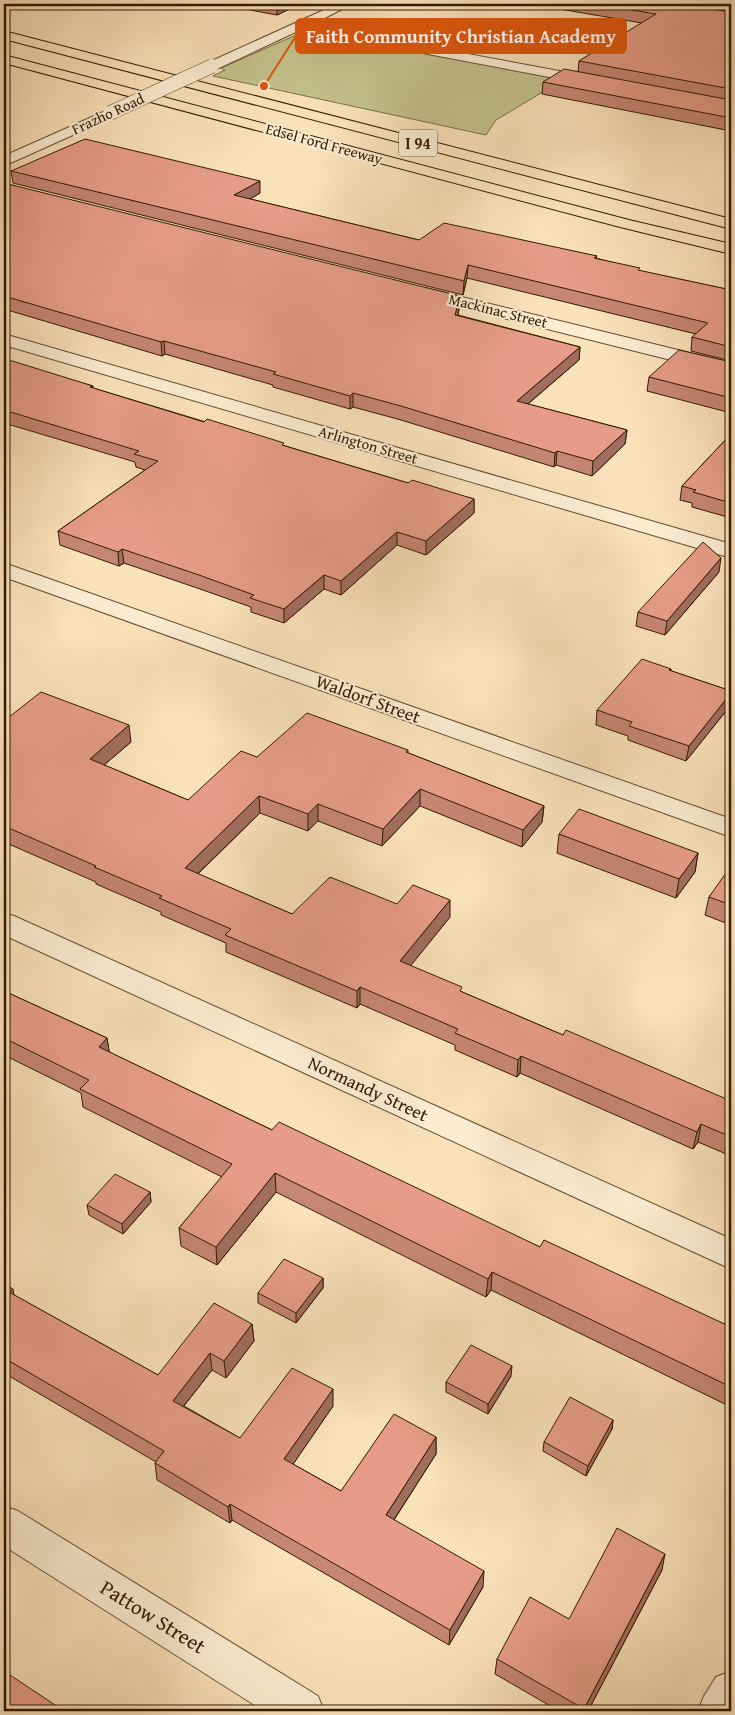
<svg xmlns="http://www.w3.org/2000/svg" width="735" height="1715" viewBox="0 0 735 1715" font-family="'Gentium Book Plus',serif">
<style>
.green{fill:#c4c18b;stroke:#7c6d46}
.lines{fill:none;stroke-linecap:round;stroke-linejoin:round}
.minor-casing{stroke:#654b2e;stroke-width:2}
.highway-casing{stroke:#341900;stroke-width:2}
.minor{fill:#fbecd2;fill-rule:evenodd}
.highway{fill:#f9e1ba;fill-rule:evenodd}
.minor-bridge-casing{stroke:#654b2e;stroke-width:15;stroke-linecap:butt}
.minor-bridge{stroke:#fbecd2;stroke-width:14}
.wall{fill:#c68675;stroke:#341900}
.shaded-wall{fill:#a16d5f;stroke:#341900}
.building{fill:#e69c88;stroke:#341900}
.labels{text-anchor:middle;stroke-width:4;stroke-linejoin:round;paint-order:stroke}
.far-street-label{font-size:15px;fill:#341900;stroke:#fbecd2}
.shield{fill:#fbecd2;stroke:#70583f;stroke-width:1}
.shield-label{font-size:16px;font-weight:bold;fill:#341900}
.street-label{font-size:18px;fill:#341900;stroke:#fbecd2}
.near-street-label{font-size:21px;fill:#341900;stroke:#fbecd2}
.leader{fill:none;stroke:#df560b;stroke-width:2}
.callout-dot{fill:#df560b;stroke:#fbecd2;stroke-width:2}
.callout{fill:#df560b;stroke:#df560b;stroke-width:2}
.callout-label{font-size:19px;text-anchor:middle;font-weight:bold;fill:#fff}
</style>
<rect width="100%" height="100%" fill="#f9e1ba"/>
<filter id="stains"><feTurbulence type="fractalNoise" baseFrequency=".004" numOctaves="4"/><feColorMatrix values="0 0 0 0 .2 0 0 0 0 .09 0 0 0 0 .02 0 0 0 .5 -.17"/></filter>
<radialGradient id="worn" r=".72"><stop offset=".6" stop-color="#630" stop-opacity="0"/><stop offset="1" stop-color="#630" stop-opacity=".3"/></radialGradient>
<path class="green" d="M 303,32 L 419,52 L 573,74 L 496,120 L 486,135 L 213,76 L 225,70 L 221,68 Z"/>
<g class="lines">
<defs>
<g id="minor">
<path d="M 337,4 L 352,4 L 311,25 L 592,77 L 599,81 L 592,85 L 300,30 L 217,69 L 212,70 L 205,66 L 207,63 Z"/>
<path d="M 110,109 L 115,110 L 117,113 L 115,116 L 4,166 L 4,156 Z"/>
<path d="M 425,288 L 731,363 L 731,375 L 419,297 L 416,293 L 419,289 Z"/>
<path d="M 4,334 L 731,544 L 731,558 L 4,345 Z"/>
<path d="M 4,563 L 731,819 L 731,837 L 4,577 Z"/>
<path d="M 4,913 L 14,916 L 731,1239 L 731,1269 L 4,935 Z"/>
<path d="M 4,1506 L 18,1511 L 318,1696 L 324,1711 L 264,1711 L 4,1546 Z"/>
<path d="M 731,1671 L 731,1711 L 698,1711 L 704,1696 L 716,1677 Z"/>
</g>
<g id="highway">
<path d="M 4,31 L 731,219 L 731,229 L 4,39 Z"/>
<path d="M 4,55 L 629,220 L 731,244 L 731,254 L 620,227 L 4,63 Z"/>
</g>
</defs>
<use href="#minor" class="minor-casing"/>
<use href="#highway" class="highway-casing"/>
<use href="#minor" class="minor"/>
<use href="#highway" class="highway"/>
<defs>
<path id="minor-bridge" d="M 110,113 L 212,66"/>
</defs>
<use href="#minor-bridge" class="minor-bridge-casing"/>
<use href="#minor-bridge" class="minor-bridge"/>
</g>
<g class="wall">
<path d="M 218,4 L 300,4 L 277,15 Z"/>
<path d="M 530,4 L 731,4 L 731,131 L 542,94 L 543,82 L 578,72 L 579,61 L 642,23 Z"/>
<path d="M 11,171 L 260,193 L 250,199 L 419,240 L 597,256 L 596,258 L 640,271 L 731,290 L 731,361 L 691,351 L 692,337 L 696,334 L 467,278 L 463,295 L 13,183 Z"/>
<path d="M 4,183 L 459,309 L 458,315 L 580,347 L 579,360 L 528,404 L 627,430 L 625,444 L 592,476 L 556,465 L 554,467 L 401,420 L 353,407 L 350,409 L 273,387 L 273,385 L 165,354 L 162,356 L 4,309 Z"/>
<path d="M 731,362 L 731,413 L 647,391 L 649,377 Z"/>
<path d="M 4,363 L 93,386 L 93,388 L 408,483 L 474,499 L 474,513 L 426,555 L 397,545 L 341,595 L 324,589 L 284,623 L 251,612 L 251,607 L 200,589 L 124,563 L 119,566 L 60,545 L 58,531 L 145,470 L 136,467 L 135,462 L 4,423 Z"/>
<path d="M 731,434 L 731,518 L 692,507 L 692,503 L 680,500 L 682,486 Z"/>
<path d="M 719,572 L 665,635 L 636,626 L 638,612 Z"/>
<path d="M 671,669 L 671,671 L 731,691 L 730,706 L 686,761 L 628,740 L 628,736 L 596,725 L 597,710 Z"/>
<path d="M 4,721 L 131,742 L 104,765 L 188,800 L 257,757 L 408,750 L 408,753 L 544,806 L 542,822 L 522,847 L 420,806 L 382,846 L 318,821 L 308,831 L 260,813 L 198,874 L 292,914 L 397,904 L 450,917 L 410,966 L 462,992 L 563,1035 L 731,1101 L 731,1156 L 698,1142 L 693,1149 L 520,1073 L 517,1077 L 455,1050 L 455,1045 L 360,1004 L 357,1008 L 226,952 L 226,943 L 161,915 L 161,912 L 96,884 L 96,882 L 4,842 Z"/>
<path d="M 559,834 L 698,853 L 695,872 L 676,898 L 557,853 Z"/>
<path d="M 731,871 L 731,925 L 705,915 L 709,897 Z"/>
<path d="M 4,991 L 107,1038 L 109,1052 L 272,1130 L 540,1247 L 731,1327 L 731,1407 L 491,1290 L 486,1297 L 276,1192 L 217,1265 L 181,1246 L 179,1228 L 222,1177 L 83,1107 L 81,1093 L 4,1055 Z"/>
<path d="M 150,1192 L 151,1202 L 123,1234 L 89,1215 L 87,1205 Z"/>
<path d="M 323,1278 L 323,1288 L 296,1323 L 258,1303 L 258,1293 Z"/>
<path d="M 4,1284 L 14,1295 L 158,1375 L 252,1324 L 254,1341 L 226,1378 L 212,1370 L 184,1406 L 240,1438 L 333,1406 L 293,1464 L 341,1491 L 436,1437 L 436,1454 L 394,1520 L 483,1587 L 449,1645 L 232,1520 L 230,1523 L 157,1480 L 155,1463 L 156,1462 L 4,1373 Z"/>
<path d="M 511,1376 L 488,1414 L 446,1392 L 446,1382 Z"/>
<path d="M 613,1420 L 612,1429 L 586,1476 L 543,1451 L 544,1442 Z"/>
<path d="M 662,1570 L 588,1711 L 559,1711 L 495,1674 L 497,1659 Z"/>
</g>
<g class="shaded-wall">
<path d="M 277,4 L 300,4 L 277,15 Z"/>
<path d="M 260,181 L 260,193 L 235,208 L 234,195 Z"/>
<path d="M 468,265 L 467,278 L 463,295 L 464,281 Z"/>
<path d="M 460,296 L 459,309 L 455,328 L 455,315 Z"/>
<path d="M 164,341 L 165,354 L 162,356 L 161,342 Z"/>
<path d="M 580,347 L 579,360 L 516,414 L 517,401 Z"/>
<path d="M 353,393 L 353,407 L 350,409 L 350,396 Z"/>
<path d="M 627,430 L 625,444 L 592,476 L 593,461 Z"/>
<path d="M 557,451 L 556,465 L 554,467 L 555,453 Z"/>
<path d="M 474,499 L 474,513 L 426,555 L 426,541 Z"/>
<path d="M 397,532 L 397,545 L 341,595 L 341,581 Z"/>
<path d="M 122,549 L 124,563 L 119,566 L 118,552 Z"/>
<path d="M 721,558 L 719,572 L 665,635 L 667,621 Z"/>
<path d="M 324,575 L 324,589 L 284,623 L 284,609 Z"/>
<path d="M 731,693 L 730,706 L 686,761 L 689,746 Z"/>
<path d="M 129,725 L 131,742 L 92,775 L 90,759 Z"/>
<path d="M 420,789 L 420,806 L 382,846 L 383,829 Z"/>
<path d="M 259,796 L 260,813 L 186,885 L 185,868 Z"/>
<path d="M 318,804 L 318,821 L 308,831 L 308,814 Z"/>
<path d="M 544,806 L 542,822 L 522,847 L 523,830 Z"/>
<path d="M 698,853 L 695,872 L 676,898 L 679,879 Z"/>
<path d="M 450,900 L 450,917 L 400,979 L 400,961 Z"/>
<path d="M 360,987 L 360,1004 L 357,1008 L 357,991 Z"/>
<path d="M 107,1038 L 110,1056 L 99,1047 Z"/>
<path d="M 521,1056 L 520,1073 L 517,1077 L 518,1060 Z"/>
<path d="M 701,1124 L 698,1142 L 693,1149 L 697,1132 Z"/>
<path d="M 275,1173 L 276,1192 L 217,1265 L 216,1247 Z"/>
<path d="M 150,1192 L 151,1202 L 123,1234 L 122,1224 Z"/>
<path d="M 492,1272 L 491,1290 L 486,1297 L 488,1279 Z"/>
<path d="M 323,1278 L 323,1288 L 296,1323 L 296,1313 Z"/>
<path d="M 13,1289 L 16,1306 L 9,1292 Z"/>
<path d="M 252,1324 L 254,1341 L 226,1378 L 224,1361 Z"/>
<path d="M 210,1353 L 212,1370 L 175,1417 L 173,1401 Z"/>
<path d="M 512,1366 L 511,1376 L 488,1414 L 488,1404 Z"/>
<path d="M 333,1389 L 333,1406 L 285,1476 L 284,1459 Z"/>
<path d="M 613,1420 L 612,1429 L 586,1476 L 588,1466 Z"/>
<path d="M 436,1437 L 436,1454 L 386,1532 L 386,1515 Z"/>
<path d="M 230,1504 L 232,1520 L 230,1523 L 228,1507 Z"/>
<path d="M 665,1554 L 662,1570 L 588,1711 L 583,1711 Z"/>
<path d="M 484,1571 L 483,1587 L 449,1645 L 450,1630 Z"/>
</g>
<g class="building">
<path d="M 596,4 L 677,4 L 731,12 L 731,89 L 579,61 L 656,14 Z"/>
<path d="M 564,69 L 731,100 L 731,118 L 543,82 Z"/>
<path d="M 85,139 L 260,181 L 234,195 L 419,240 L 444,223 L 597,256 L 594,258 L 640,268 L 638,270 L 731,290 L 731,347 L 692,337 L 708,323 L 468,265 L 464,281 L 11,171 Z"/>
<path d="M 4,183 L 460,296 L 455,315 L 580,347 L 517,401 L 627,430 L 593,461 L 557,451 L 555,453 L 401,406 L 353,393 L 350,396 L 273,374 L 276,372 L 164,341 L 161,342 L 4,296 Z"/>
<path d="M 679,350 L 731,362 L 731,398 L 649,377 Z"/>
<path d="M 9,360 L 93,386 L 90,387 L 204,422 L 207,419 L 284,443 L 282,445 L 408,483 L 412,480 L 474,499 L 426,541 L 397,532 L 341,581 L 324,575 L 284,609 L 250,598 L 254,595 L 199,575 L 122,549 L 118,552 L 58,531 L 158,461 L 134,454 L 139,451 L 4,410 L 4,363 Z"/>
<path d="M 731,434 L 731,503 L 693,492 L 696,490 L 682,486 Z"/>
<path d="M 703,542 L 721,558 L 667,621 L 638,612 Z"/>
<path d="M 642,659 L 671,669 L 669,670 L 731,691 L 731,693 L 689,746 L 629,726 L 632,722 L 597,710 Z"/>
<path d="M 41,692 L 129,725 L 90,759 L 188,800 L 241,751 L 257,757 L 307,713 L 408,750 L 406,752 L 544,806 L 523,830 L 420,789 L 383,829 L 318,804 L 308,814 L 259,796 L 185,868 L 292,914 L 330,877 L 397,904 L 413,885 L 450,900 L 400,961 L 462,987 L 460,991 L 563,1035 L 566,1030 L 731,1101 L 731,1137 L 701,1124 L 697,1132 L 521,1056 L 518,1060 L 455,1033 L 458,1029 L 360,987 L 357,991 L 225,935 L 231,929 L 159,898 L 162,896 L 94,867 L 96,866 L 4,826 L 4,721 Z"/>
<path d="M 579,809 L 698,853 L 679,879 L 559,834 Z"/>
<path d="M 728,870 L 731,871 L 731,905 L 709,897 Z"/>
<path d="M 4,991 L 107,1038 L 99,1047 L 272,1130 L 279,1122 L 540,1247 L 544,1240 L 731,1327 L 731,1387 L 492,1272 L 488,1279 L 275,1173 L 216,1247 L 179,1228 L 232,1164 L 80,1089 L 89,1080 L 4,1038 Z"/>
<path d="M 115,1174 L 150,1192 L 122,1224 L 87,1205 Z"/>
<path d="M 284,1259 L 323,1278 L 296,1313 L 258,1293 Z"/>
<path d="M 4,1284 L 13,1289 L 9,1292 L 158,1375 L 214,1303 L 252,1324 L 224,1361 L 210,1353 L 173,1401 L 240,1438 L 292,1368 L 333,1389 L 284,1459 L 341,1491 L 394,1414 L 436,1437 L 386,1515 L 484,1571 L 450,1630 L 230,1504 L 228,1507 L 155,1463 L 164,1451 L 4,1358 Z"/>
<path d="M 471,1345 L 512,1366 L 488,1404 L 446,1382 Z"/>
<path d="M 570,1397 L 613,1420 L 588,1466 L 544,1442 Z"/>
<path d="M 617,1528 L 665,1554 L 584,1709 L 497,1659 L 530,1597 L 569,1619 Z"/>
<path d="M 4,1671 L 64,1711 L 4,1711 Z"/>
</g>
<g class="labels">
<g class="far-street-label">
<text transform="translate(108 114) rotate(-25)" y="5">Frazho Road</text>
<text transform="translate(324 144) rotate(15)" y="5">Edsel Ford Freeway</text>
<text transform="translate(498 311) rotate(14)" y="5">Mackinac Street</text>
<text transform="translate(368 445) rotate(16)" y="5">Arlington Street</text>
</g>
<rect class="shield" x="399" y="129.5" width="38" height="27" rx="4"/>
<g class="shield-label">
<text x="418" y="149">I 94</text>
</g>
<g class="street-label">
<text transform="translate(368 699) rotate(20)" y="6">Waldorf Street</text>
<text transform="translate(368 1089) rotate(25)" y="6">Normandy Street</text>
</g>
<g class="near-street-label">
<text transform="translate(153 1617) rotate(32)" y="7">Pattow Street</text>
</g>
</g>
<path class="leader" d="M264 86L296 36"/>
<circle class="callout-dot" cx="264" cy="86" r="5"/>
<rect class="callout" x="296" y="19" width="330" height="34" rx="5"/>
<g class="callout-label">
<text x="461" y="43">Faith Community Christian Academy</text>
</g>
<rect width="735" height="1715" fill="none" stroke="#f9e1ba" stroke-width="20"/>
<rect x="5" y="5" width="725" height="1705" fill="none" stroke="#341900" stroke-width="2.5"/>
<rect x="10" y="10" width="715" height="1695" fill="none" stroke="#341900"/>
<rect width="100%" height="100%" filter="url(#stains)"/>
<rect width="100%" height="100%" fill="url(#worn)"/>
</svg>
